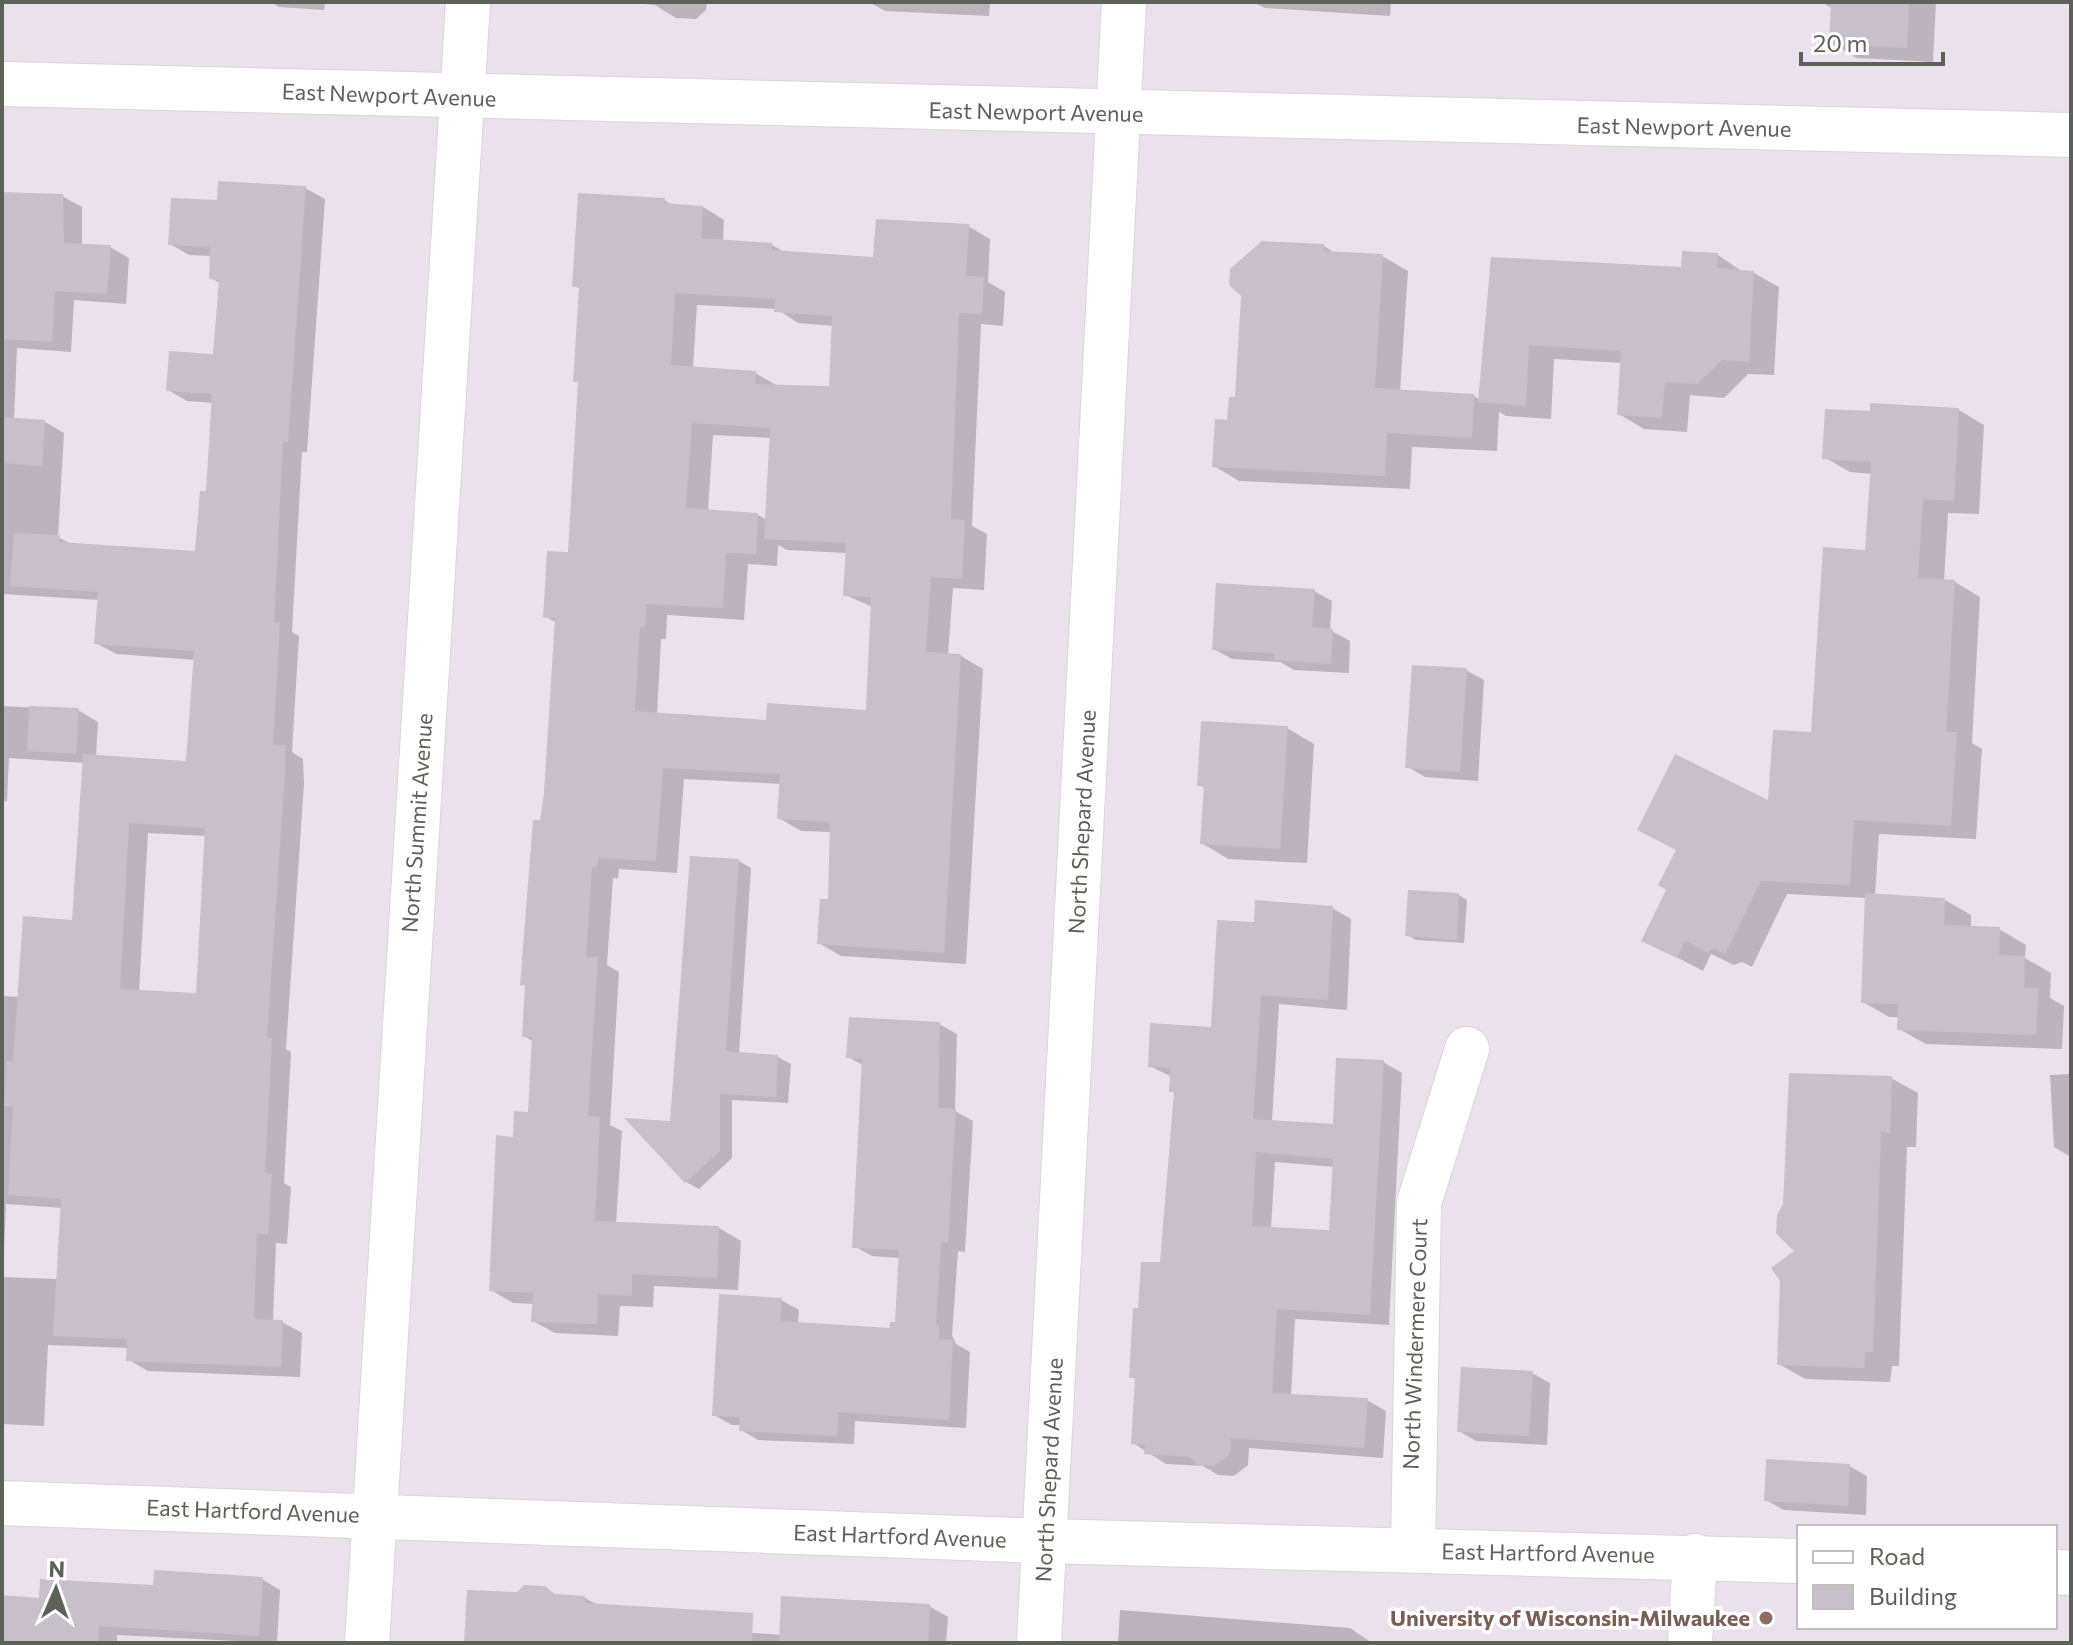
<svg xmlns="http://www.w3.org/2000/svg" width="2073" height="1645" viewBox="0 0 2073 1645" font-family="Commissioner,sans-serif">
<style>
.shadow{fill:#0003;fill-rule:evenodd}
.building{fill:#c7c0ca;fill-rule:evenodd}
.lines{fill:none;stroke-linecap:round;stroke-linejoin:round}
.street-casing{stroke:#d4d9d2;stroke-width:46}
.street{stroke:#fff;stroke-width:44}
.education-dot{fill:#8d6e63;stroke:#fff;stroke-width:3}
.labels{text-anchor:middle;stroke-width:7;stroke-linejoin:round;paint-order:stroke}
.street-label{font-size:22px;fill:#5d6259;stroke:#fff}
.education-label{font-size:22px;font-weight:bold;fill:#785e54;stroke:#fff;text-anchor:end}
</style>
<rect width="100%" height="100%" fill="#ebe1ed"/>
<g class="shadow">
<path d="M 271,2 L 325,2 L 324,10 L 279,7 Z"/>
<path d="M 621,2 L 707,2 L 706,10 L 696,19 L 676,18 L 655,5 Z"/>
<path d="M 869,2 L 990,2 L 989,16 L 885,11 Z"/>
<path d="M 1253,2 L 1391,2 L 1390,16 L 1265,8 Z"/>
<path d="M 1821,2 L 1936,2 L 1933,62 L 1857,58 L 1831,43 L 1832,8 Z"/>
<path d="M 305,188 L 325,199 L 307,452 L 302,452 L 292,632 L 299,636 L 292,752 L 303,759 L 304,784 L 286,1049 L 291,1052 L 284,1183 L 291,1187 L 287,1244 L 276,1243 L 273,1321 L 282,1322 L 302,1333 L 300,1377 L 148,1371 L 129,1360 L 129,1348 L 48,1345 L 44,1426 L 2,1424 L 2,996 L 19,997 L 73,922 L 85,763 L 9,758 L 7,801 L 2,801 L 2,706 L 78,710 L 98,722 L 96,757 L 187,763 L 196,660 L 116,654 L 96,643 L 99,600 L 2,594 L 2,194 L 62,196 L 82,207 L 82,246 L 110,247 L 129,258 L 126,304 L 74,300 L 71,352 L 17,348 L 14,420 L 45,422 L 64,433 L 58,537 L 71,544 L 197,553 L 208,493 L 213,403 L 187,401 L 168,390 L 215,356 L 221,284 L 211,278 L 212,256 L 189,255 L 170,244 L 218,202 ZM 148,833 L 207,836 L 198,995 L 139,992 ZM 6,1204 L 63,1208 L 58,1279 L 3,1277 Z"/>
<path d="M 664,200 L 675,206 L 703,207 L 724,220 L 723,241 L 772,245 L 786,253 L 875,259 L 968,226 L 990,239 L 988,282 L 1005,292 L 1003,326 L 981,324 L 972,526 L 987,534 L 984,590 L 953,588 L 948,655 L 961,656 L 983,669 L 966,964 L 841,956 L 819,943 L 830,901 L 832,832 L 801,831 L 779,818 L 781,784 L 684,779 L 677,873 L 619,869 L 618,879 L 613,878 L 607,965 L 619,972 L 610,1125 L 622,1131 L 616,1224 L 719,1228 L 741,1241 L 738,1290 L 654,1286 L 653,1307 L 620,1306 L 618,1336 L 555,1333 L 533,1321 L 534,1304 L 513,1303 L 491,1290 L 514,1139 L 530,1114 L 534,1042 L 524,1036 L 527,987 L 522,984 L 542,823 L 557,623 L 546,617 L 570,554 L 580,384 L 575,381 L 581,289 L 574,286 ZM 697,305 L 777,309 L 798,323 L 834,326 L 831,388 L 778,386 L 755,373 L 693,368 ZM 713,435 L 772,438 L 767,520 L 758,515 L 708,511 ZM 778,545 L 787,550 L 847,553 L 845,595 L 873,607 L 868,712 L 768,722 L 657,715 L 661,639 L 666,639 L 667,615 L 744,620 L 748,564 L 777,566 Z"/>
<path d="M 1324,246 L 1336,254 L 1382,256 L 1408,271 L 1400,392 L 1474,396 L 1480,400 L 1493,260 L 1683,269 L 1718,255 L 1743,272 L 1754,273 L 1779,287 L 1774,375 L 1748,374 L 1724,398 L 1690,395 L 1687,432 L 1644,429 L 1619,414 L 1622,363 L 1554,359 L 1551,419 L 1506,416 L 1499,412 L 1497,451 L 1412,447 L 1410,489 L 1239,481 L 1214,466 L 1236,399 Z"/>
<path d="M 1959,410 L 1984,425 L 1979,514 L 1948,513 L 1944,582 L 1955,582 L 1980,597 L 1972,743 L 1982,749 L 1976,839 L 1879,834 L 1875,896 L 1945,900 L 1971,915 L 1971,928 L 1999,929 L 2026,945 L 2025,958 L 2051,973 L 2050,998 L 2064,1006 L 2062,1049 L 1926,1044 L 1899,1029 L 1900,1017 L 1889,1017 L 1863,1002 L 1866,898 L 1787,894 L 1752,967 L 1742,962 L 1734,965 L 1711,954 L 1703,971 L 1644,940 L 1770,803 L 1813,734 L 1867,552 L 1872,474 L 1850,472 L 1824,457 L 1872,414 Z"/>
<path d="M 1314,591 L 1332,601 L 1330,630 L 1350,641 L 1349,673 L 1294,670 L 1280,662 L 1232,659 L 1214,649 Z"/>
<path d="M 1466,670 L 1484,680 L 1478,781 L 1425,777 L 1408,767 Z"/>
<path d="M 1287,728 L 1314,744 L 1307,863 L 1228,859 L 1202,843 L 1205,788 L 1199,785 Z"/>
<path d="M 739,861 L 751,868 L 739,1054 L 778,1057 L 791,1064 L 788,1103 L 732,1100 L 732,1158 L 699,1189 L 686,1182 L 629,1121 L 672,1123 Z"/>
<path d="M 1459,895 L 1467,900 L 1464,943 L 1416,940 L 1407,935 Z"/>
<path d="M 1332,908 L 1351,919 L 1347,1010 L 1279,1004 L 1272,1122 L 1335,1126 L 1383,1062 L 1402,1073 L 1389,1325 L 1295,1319 L 1291,1396 L 1367,1400 L 1386,1411 L 1383,1458 L 1249,1448 L 1248,1465 L 1234,1476 L 1218,1475 L 1203,1466 L 1166,1464 L 1133,1443 L 1137,1380 L 1131,1376 L 1140,1310 L 1162,1264 L 1176,1094 L 1171,1091 L 1172,1077 L 1150,1066 L 1213,1030 L 1255,925 ZM 1275,1162 L 1335,1167 L 1331,1233 L 1271,1229 Z"/>
<path d="M 939,1024 L 957,1034 L 955,1111 L 973,1121 L 965,1252 L 958,1251 L 952,1335 L 956,1344 L 970,1352 L 966,1428 L 855,1421 L 854,1444 L 758,1440 L 741,1430 L 741,1425 L 732,1425 L 714,1415 L 781,1300 L 799,1310 L 798,1324 L 892,1330 L 897,1324 L 901,1258 L 872,1256 L 854,1246 L 863,1065 L 848,1057 Z"/>
<path d="M 2071,1074 L 2071,1157 L 2054,1147 L 2050,1075 Z"/>
<path d="M 1891,1078 L 1918,1093 L 1916,1147 L 1907,1147 L 1899,1366 L 1892,1366 L 1890,1382 L 1805,1379 L 1779,1364 L 1797,1252 Z"/>
<path d="M 1532,1373 L 1550,1383 L 1547,1445 L 1476,1441 L 1459,1431 Z"/>
<path d="M 1849,1466 L 1867,1476 L 1866,1515 L 1784,1510 L 1766,1500 Z"/>
<path d="M 262,1579 L 280,1590 L 277,1643 L 117,1635 L 117,1643 L 2,1643 L 2,1597 L 41,1600 Z"/>
<path d="M 544,1588 L 559,1596 L 585,1598 L 598,1605 L 717,1630 L 781,1635 L 929,1606 L 948,1617 L 946,1643 L 466,1643 L 518,1594 Z"/>
<path d="M 1120,1610 L 1350,1628 L 1372,1643 L 1118,1643 Z"/>
</g>
<g class="building">
<path d="M 1831,2 L 1909,2 L 1907,48 L 1829,44 Z"/>
<path d="M 218,181 L 306,186 L 288,442 L 283,442 L 274,622 L 280,623 L 273,745 L 285,745 L 285,772 L 267,1038 L 272,1038 L 265,1173 L 272,1174 L 268,1234 L 257,1234 L 254,1319 L 283,1320 L 281,1367 L 126,1361 L 127,1339 L 53,1336 L 61,1199 L 8,1195 L 13,1107 L 4,1106 L 7,1061 L 13,1061 L 23,916 L 72,920 L 83,754 L 186,761 L 194,651 L 94,644 L 98,592 L 10,586 L 14,533 L 60,535 L 59,542 L 195,551 L 200,491 L 206,491 L 212,394 L 166,391 L 169,351 L 213,354 L 219,280 L 209,279 L 210,247 L 168,245 L 171,198 L 217,200 ZM 129,823 L 205,828 L 196,993 L 120,989 Z"/>
<path d="M 2,192 L 63,194 L 64,243 L 111,245 L 107,294 L 55,291 L 52,342 L 2,339 Z"/>
<path d="M 578,193 L 665,198 L 664,203 L 703,206 L 701,238 L 772,243 L 772,250 L 873,257 L 876,219 L 969,224 L 966,276 L 984,277 L 982,314 L 959,313 L 951,519 L 965,520 L 962,579 L 931,577 L 926,652 L 961,654 L 944,953 L 817,944 L 820,899 L 828,899 L 830,822 L 777,819 L 780,774 L 663,768 L 656,861 L 598,858 L 597,867 L 592,867 L 586,957 L 598,957 L 588,1116 L 600,1117 L 595,1221 L 719,1226 L 717,1278 L 632,1274 L 632,1296 L 598,1294 L 597,1324 L 531,1322 L 533,1293 L 489,1291 L 496,1135 L 513,1137 L 514,1111 L 528,1112 L 532,1037 L 522,1037 L 525,985 L 520,985 L 533,820 L 540,820 L 544,793 L 555,618 L 543,618 L 547,551 L 568,552 L 578,382 L 573,382 L 579,287 L 572,287 ZM 675,293 L 775,299 L 774,312 L 832,316 L 829,386 L 755,384 L 756,371 L 671,365 ZM 692,423 L 770,428 L 764,539 L 846,543 L 843,596 L 871,597 L 866,710 L 767,703 L 766,720 L 635,711 L 640,627 L 645,627 L 646,604 L 723,608 L 726,553 L 756,554 L 758,513 L 686,508 Z"/>
<path d="M 1262,241 L 1324,244 L 1324,251 L 1383,254 L 1375,388 L 1474,394 L 1472,438 L 1387,433 L 1385,476 L 1212,467 L 1215,419 L 1227,420 L 1229,397 L 1235,397 L 1241,296 L 1229,285 L 1230,269 Z"/>
<path d="M 1682,251 L 1718,253 L 1717,268 L 1754,271 L 1749,362 L 1722,360 L 1697,384 L 1665,382 L 1662,418 L 1617,415 L 1621,351 L 1529,345 L 1526,406 L 1478,402 L 1491,257 L 1681,267 Z"/>
<path d="M 1870,403 L 1959,408 L 1954,501 L 1923,499 L 1918,578 L 1955,580 L 1946,732 L 1957,732 L 1951,826 L 1854,820 L 1850,885 L 1761,881 L 1725,954 L 1715,949 L 1707,952 L 1685,941 L 1677,958 L 1641,941 L 1666,890 L 1658,885 L 1676,850 L 1637,830 L 1675,754 L 1768,800 L 1773,730 L 1811,732 L 1823,547 L 1865,550 L 1871,462 L 1822,459 L 1825,409 L 1870,411 Z"/>
<path d="M 2,417 L 45,420 L 42,466 L 2,463 Z"/>
<path d="M 1216,583 L 1315,589 L 1312,627 L 1333,629 L 1331,664 L 1274,660 L 1274,653 L 1212,650 Z"/>
<path d="M 1412,665 L 1467,668 L 1460,772 L 1405,768 Z"/>
<path d="M 29,706 L 79,708 L 76,754 L 27,751 Z"/>
<path d="M 1201,721 L 1288,726 L 1280,849 L 1200,844 L 1204,786 L 1197,786 Z"/>
<path d="M 690,856 L 739,859 L 726,1051 L 778,1055 L 776,1097 L 720,1094 L 720,1151 L 685,1183 L 624,1118 L 670,1121 Z"/>
<path d="M 1408,890 L 1459,893 L 1457,940 L 1405,936 Z"/>
<path d="M 1865,893 L 1945,898 L 1944,925 L 2000,927 L 1999,955 L 2025,956 L 2024,988 L 2038,988 L 2036,1035 L 1897,1030 L 1898,1004 L 1861,1003 Z"/>
<path d="M 1255,900 L 1333,906 L 1328,1000 L 1261,995 L 1253,1119 L 1333,1124 L 1336,1058 L 1384,1060 L 1370,1315 L 1277,1309 L 1272,1393 L 1368,1398 L 1364,1448 L 1231,1438 L 1230,1454 L 1214,1466 L 1197,1465 L 1190,1457 L 1144,1454 L 1145,1445 L 1131,1444 L 1135,1378 L 1129,1378 L 1133,1308 L 1138,1308 L 1141,1262 L 1160,1262 L 1174,1092 L 1169,1092 L 1170,1068 L 1148,1067 L 1150,1023 L 1211,1027 L 1217,920 L 1254,922 ZM 1256,1152 L 1333,1159 L 1329,1230 L 1252,1226 Z"/>
<path d="M 849,1017 L 940,1022 L 938,1108 L 956,1109 L 948,1243 L 941,1242 L 936,1325 L 939,1325 L 939,1339 L 953,1340 L 949,1420 L 838,1412 L 837,1436 L 739,1431 L 740,1417 L 712,1416 L 719,1294 L 782,1298 L 780,1321 L 890,1328 L 890,1322 L 895,1322 L 899,1250 L 852,1248 L 862,1059 L 846,1058 Z"/>
<path d="M 1789,1073 L 1892,1076 L 1890,1133 L 1881,1132 L 1873,1352 L 1865,1352 L 1864,1368 L 1777,1365 L 1780,1281 L 1771,1268 L 1794,1251 L 1776,1233 L 1777,1215 L 1783,1204 Z"/>
<path d="M 1461,1367 L 1533,1371 L 1529,1436 L 1457,1432 Z"/>
<path d="M 1766,1459 L 1850,1464 L 1848,1506 L 1764,1501 Z"/>
<path d="M 154,1570 L 263,1577 L 259,1636 L 99,1626 L 98,1643 L 2,1643 L 2,1595 L 39,1598 L 40,1579 L 153,1585 Z"/>
<path d="M 524,1585 L 545,1586 L 554,1594 L 585,1596 L 585,1603 L 753,1613 L 752,1643 L 464,1643 L 467,1590 L 517,1592 Z"/>
<path d="M 781,1596 L 930,1604 L 928,1643 L 779,1643 Z"/>
</g>
<g class="lines">
<defs>
<g id="street">
<path d="M 2,84 L 2071,135"/>
<path d="M 2,1503 L 1045,1541 L 1799,1561"/>
<path d="M 1413,1550 L 1419,1203 L 1467,1049"/>
<path d="M 2055,1572 L 2071,1573"/>
<path d="M 367,1643 L 468,2"/>
<path d="M 1039,1643 L 1124,2"/>
<path d="M 1690,1643 L 1695,1556"/>
</g>
</defs>
<use href="#street" class="street-casing"/>
<use href="#street" class="street"/>
</g>
<circle class="education-dot" cx="1766" cy="1618" r="8"/>
<g class="labels">
<g class="street-label">
<text transform="translate(389 95) rotate(2)" y="8">East Newport Avenue</text>
<text transform="translate(1036 112) rotate(1)" y="8">East Newport Avenue</text>
<text transform="translate(1684 127) rotate(1)" y="8">East Newport Avenue</text>
<text transform="translate(1082 822) rotate(-87)" y="8">North Shepard Avenue</text>
<text transform="translate(417 823) rotate(-86)" y="8">North Summit Avenue</text>
<text transform="translate(1415 1344) rotate(-88)" y="8">North Windermere Court</text>
<text transform="translate(1049 1470) rotate(-87)" y="8">North Shepard Avenue</text>
<text transform="translate(253 1511) rotate(2)" y="8">East Hartford Avenue</text>
<text transform="translate(900 1536) rotate(2)" y="8">East Hartford Avenue</text>
<text transform="translate(1548 1553) rotate(1)" y="8">East Hartford Avenue</text>
</g>
<g class="education-label">
<text x="1750" y="1626">University of Wisconsin-Milwaukee</text>
</g>
</g>
<rect width="2073" height="1645" fill="none" stroke="#5d6259" stroke-width="8"/>
<rect x="1797" y="1525" width="260" height="104" fill="#ffffff" stroke="#bec0bd" stroke-width="2"/>
<rect x="1813" y="1551" width="40" height="12" fill="#ffffff" stroke="#bec0bd" stroke-width="2"/>
<text x="1869" y="1565" font-size="24" fill="#5d6259">Road</text>
<rect x="1813" y="1585" width="40" height="24" fill="#c7c0ca" stroke="#bec0bd" stroke-width="2"/>
<text x="1869" y="1605" font-size="24" fill="#5d6259">Building</text>
<g transform="translate(56 1589) rotate(2)" stroke="#ffffff" stroke-width="6" paint-order="stroke">
<path d="M0-6L14 30L0 20L-14 30Z" fill="#5d6259"/>
<text y="-12" font-size="22" font-weight="bold" text-anchor="middle" fill="#5d6259">N</text>
</g>
<path d="M1801 52v12h142v-12" fill="none" stroke="#5d6259" stroke-width="4"/>
<text x="1813" y="52" font-size="24" fill="#5d6259" stroke="#ffffff" stroke-width="6" paint-order="stroke">20 m</text>
</svg>
